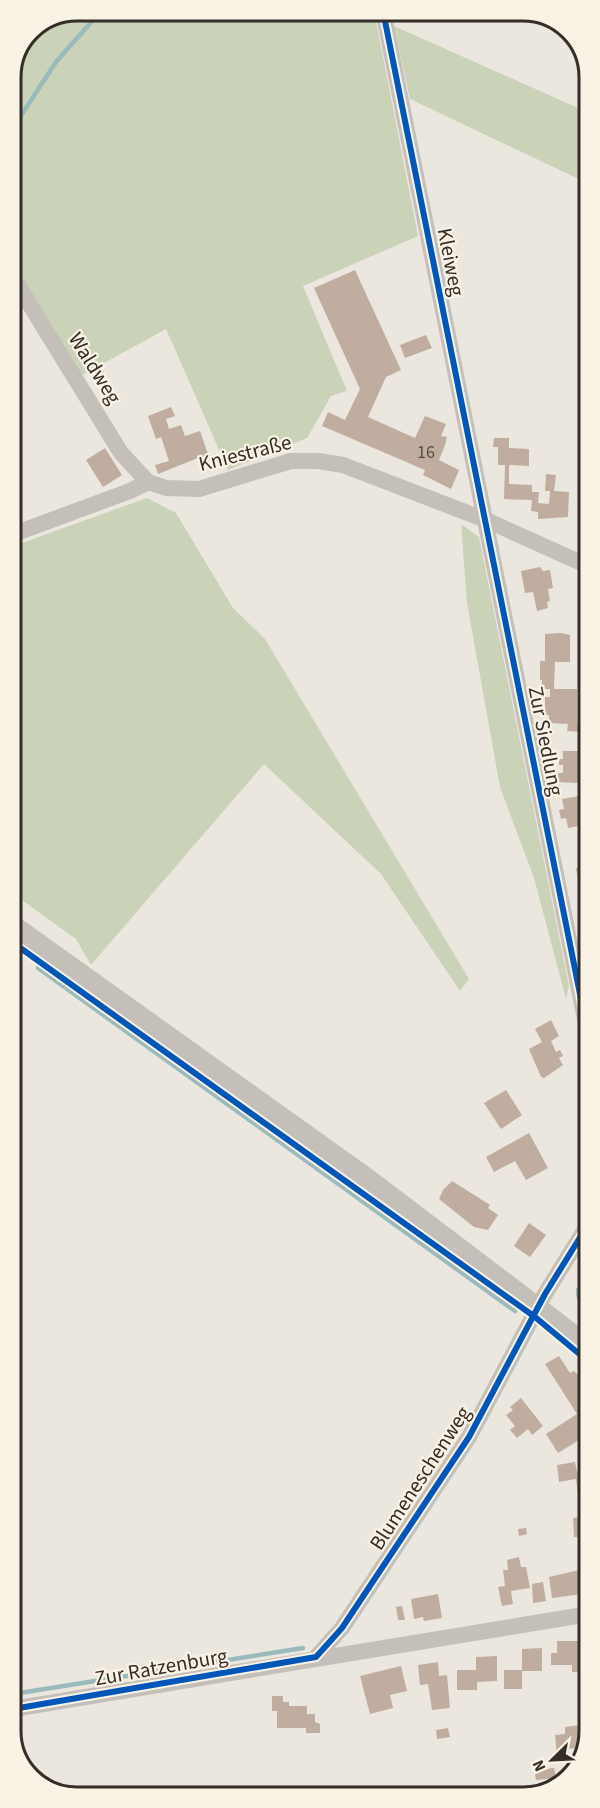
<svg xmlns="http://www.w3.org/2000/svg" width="600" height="1808" viewBox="0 0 600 1808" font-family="'Source Sans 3',sans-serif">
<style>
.green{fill:#cad2b8}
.water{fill:#9ababd}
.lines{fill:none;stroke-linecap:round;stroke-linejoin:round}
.stream{stroke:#9ababd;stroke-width:4.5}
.building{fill:#c0ada0}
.minor{stroke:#c4bfb8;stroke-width:16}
.tertiary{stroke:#c4bfb8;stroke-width:21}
.cycleway-casing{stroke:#f9f3e5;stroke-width:10}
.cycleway{stroke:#0057b8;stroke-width:6}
.labels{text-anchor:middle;stroke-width:4.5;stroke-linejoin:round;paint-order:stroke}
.number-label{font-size:18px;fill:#584d45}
.street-label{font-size:21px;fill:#352d27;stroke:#f9f3e5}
.rim{fill:none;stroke:#352d27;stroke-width:3}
</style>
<rect width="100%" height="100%" fill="#ebe7df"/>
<g class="green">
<path d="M 77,11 L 374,11 L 418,236 L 303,286 L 347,391 L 331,396 L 307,438 L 228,470 L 166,329 L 82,375 L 11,260 L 11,73 L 30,30 Z"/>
<path d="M 394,26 L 587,112 L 587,183 L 410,99 Z"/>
<path d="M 147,498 L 176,513 L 233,608 L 265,639 L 469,979 L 460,991 L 381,874 L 264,764 L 91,965 L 76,939 L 12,893 L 11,547 Z"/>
<path d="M 461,524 L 479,537 L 569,986 L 566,999 L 534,878 L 500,787 L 467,603 Z"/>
</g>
<path class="water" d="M 583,1285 L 589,1290 L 589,1314 C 580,1305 575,1301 576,1288 Z"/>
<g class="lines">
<g class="stream">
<path d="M 11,131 L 56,62 L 101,11"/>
<path d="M 38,968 L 515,1311"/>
<path d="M 13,1694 L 303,1648"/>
</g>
</g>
<g class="building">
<path d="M 355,270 L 401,370 L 386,377 L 368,417 L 415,438 L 425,416 L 446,424 L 441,436 L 447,437 L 445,445 L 439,460 L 459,470 L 451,489 L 423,475 L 425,470 L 322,426 L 328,412 L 345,420 L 360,389 L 314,288 Z"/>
<path d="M 426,335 L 432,348 L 405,358 L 400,345 Z"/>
<path d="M 171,407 L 175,416 L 166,419 L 169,429 L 181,425 L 185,436 L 200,431 L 208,454 L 158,474 L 155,465 L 169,461 L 161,437 L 156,439 L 148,416 Z"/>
<path d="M 494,438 L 509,438 L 509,448 L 529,449 L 529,466 L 509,465 L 509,484 L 532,485 L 532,492 L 539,492 L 538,503 L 549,504 L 550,491 L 545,491 L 546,474 L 556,475 L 554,491 L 569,492 L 568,517 L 538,519 L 538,512 L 531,511 L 532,500 L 504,499 L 505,465 L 498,465 L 498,447 L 493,447 Z"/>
<path d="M 105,448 L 122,475 L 103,487 L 86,460 Z"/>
<path d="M 540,567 L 543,571 L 550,570 L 553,588 L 548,589 L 550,601 L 547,602 L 548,608 L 537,611 L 533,592 L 525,593 L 521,571 Z"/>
<path d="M 562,633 L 570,635 L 570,662 L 555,662 L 554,689 L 577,689 L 577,724 L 585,724 L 585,732 L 567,731 L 568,724 L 549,723 L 549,715 L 545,715 L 545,697 L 550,697 L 550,689 L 542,689 L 542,680 L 540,680 L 540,661 L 545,661 L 545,634 Z"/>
<path d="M 563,751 L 588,751 L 588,774 L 578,774 L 578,783 L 558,782 L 558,773 L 563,773 L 563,765 L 559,765 L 559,759 L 563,759 Z"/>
<path d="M 579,796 L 585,825 L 568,828 L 566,818 L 561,819 L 559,810 L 564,809 L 562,799 Z"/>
<path d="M 588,866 L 588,890 L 580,891 L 576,868 Z"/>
<path d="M 551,1020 L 559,1036 L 551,1041 L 556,1052 L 560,1050 L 563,1056 L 559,1058 L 563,1065 L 544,1078 L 541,1077 L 529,1049 L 542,1042 L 535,1029 Z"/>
<path d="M 506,1090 L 522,1115 L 501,1129 L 484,1103 Z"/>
<path d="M 529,1133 L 548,1168 L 526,1180 L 515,1161 L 494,1172 L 486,1157 Z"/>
<path d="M 452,1181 L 490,1205 L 488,1208 L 498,1215 L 488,1230 L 474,1227 L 439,1199 L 443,1190 Z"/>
<path d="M 529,1223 L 546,1235 L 530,1257 L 514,1246 Z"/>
<path d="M 559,1356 L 570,1373 L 574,1371 L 579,1376 L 589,1370 L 589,1402 L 586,1404 L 589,1409 L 589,1434 L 558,1453 L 546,1434 L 577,1414 L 545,1364 Z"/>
<path d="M 521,1398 L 543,1426 L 532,1435 L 528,1429 L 517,1438 L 510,1430 L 515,1426 L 506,1415 L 513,1410 L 510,1407 Z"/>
<path d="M 575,1462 L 577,1472 L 588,1468 L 589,1470 L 589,1497 L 578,1495 L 576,1479 L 559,1482 L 557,1465 Z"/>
<path d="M 580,1504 L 589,1504 L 589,1539 L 574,1537 L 573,1518 L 580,1517 Z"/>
<path d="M 526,1528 L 527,1534 L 519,1536 L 518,1529 Z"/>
<path d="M 519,1557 L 521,1567 L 526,1567 L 530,1588 L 511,1591 L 513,1604 L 502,1606 L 498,1587 L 505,1586 L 503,1570 L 508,1570 L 507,1560 Z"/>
<path d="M 579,1570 L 583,1594 L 552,1598 L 549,1577 Z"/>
<path d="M 543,1582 L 546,1601 L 533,1603 L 532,1584 Z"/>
<path d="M 438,1594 L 442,1618 L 424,1621 L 423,1617 L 414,1619 L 411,1599 Z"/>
<path d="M 402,1606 L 405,1620 L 398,1620 L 396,1607 Z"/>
<path d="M 557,1641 L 589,1641 L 589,1665 L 585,1665 L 585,1672 L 572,1672 L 572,1665 L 551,1665 L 551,1653 L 557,1653 Z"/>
<path d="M 542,1648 L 542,1671 L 522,1671 L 522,1649 Z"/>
<path d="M 497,1656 L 497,1681 L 477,1682 L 477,1690 L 457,1690 L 457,1670 L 476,1670 L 476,1657 Z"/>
<path d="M 438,1662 L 439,1676 L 447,1675 L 450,1708 L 432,1710 L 428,1684 L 420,1685 L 418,1665 Z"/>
<path d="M 401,1666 L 407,1691 L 390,1695 L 393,1708 L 370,1714 L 360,1676 Z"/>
<rect x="504" y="1670" width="18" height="19"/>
<path d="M 272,1696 L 283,1696 L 283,1702 L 289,1702 L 289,1706 L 307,1706 L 307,1714 L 315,1714 L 315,1722 L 320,1724 L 320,1733 L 306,1733 L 306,1728 L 277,1728 L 277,1711 L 272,1711 Z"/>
<path d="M 589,1724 L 584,1747 L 568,1749 L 569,1755 L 557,1756 L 555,1735 L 565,1734 L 565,1727 Z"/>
<path d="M 448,1728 L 450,1737 L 437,1739 L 436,1730 Z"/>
<path d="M 554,1768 L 556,1778 L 536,1780 L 534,1770 Z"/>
<path d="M 574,1773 L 560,1782 L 560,1774 Z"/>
</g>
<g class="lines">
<g class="minor">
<path d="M 383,11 L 589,1039"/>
<path d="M 11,274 L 121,453 L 148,482 L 166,488 L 199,489 L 291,461 L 318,461 L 343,465 L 486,520 L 588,566"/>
<path d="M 11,535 L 130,491 L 148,482"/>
<path d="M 316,1657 L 342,1628 L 469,1437 L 545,1294 L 589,1223"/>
<path d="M 13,1709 L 589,1614"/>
</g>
<path class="tertiary" d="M 12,925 L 369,1180 L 589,1347"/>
<defs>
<g id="cycleway">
<path d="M 383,11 L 589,1039"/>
<path d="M 12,942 L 535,1317 L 589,1362"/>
<path d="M 13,1709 L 316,1657 L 342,1628 L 469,1437 L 545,1294 L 589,1223"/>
</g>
</defs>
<use href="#cycleway" class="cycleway-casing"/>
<use href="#cycleway" class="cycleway"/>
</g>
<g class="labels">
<g class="number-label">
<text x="426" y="458">16</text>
</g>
<g class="street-label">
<text transform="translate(451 262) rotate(79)" y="7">Kleiweg</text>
<text transform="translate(95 368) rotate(58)" y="7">Waldweg</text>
<text transform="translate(245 453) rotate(-14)" y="7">Kniestraße</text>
<text transform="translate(546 741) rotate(79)" y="7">Zur Siedlung</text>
<text transform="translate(420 1478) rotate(-57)" y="7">Blumeneschenweg</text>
<text transform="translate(161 1667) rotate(-10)" y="7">Zur Ratzenburg</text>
</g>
</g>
<path d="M0 0H600V1808H0ZM77 21H523A56 56 0 0 1 579 77V1731A56 56 0 0 1 523 1787H77A56 56 0 0 1 21 1731V77A56 56 0 0 1 77 21Z" fill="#f9f3e5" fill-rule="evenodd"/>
<path class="rim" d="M77 21H523A56 56 0 0 1 579 77V1731A56 56 0 0 1 523 1787H77A56 56 0 0 1 21 1731V77A56 56 0 0 1 77 21Z"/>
<g transform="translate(552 1760) rotate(246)" stroke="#f9f3e5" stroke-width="4.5" paint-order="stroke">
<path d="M0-4.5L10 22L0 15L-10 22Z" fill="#352d27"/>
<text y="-9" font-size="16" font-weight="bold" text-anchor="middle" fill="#352d27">N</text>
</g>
</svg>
